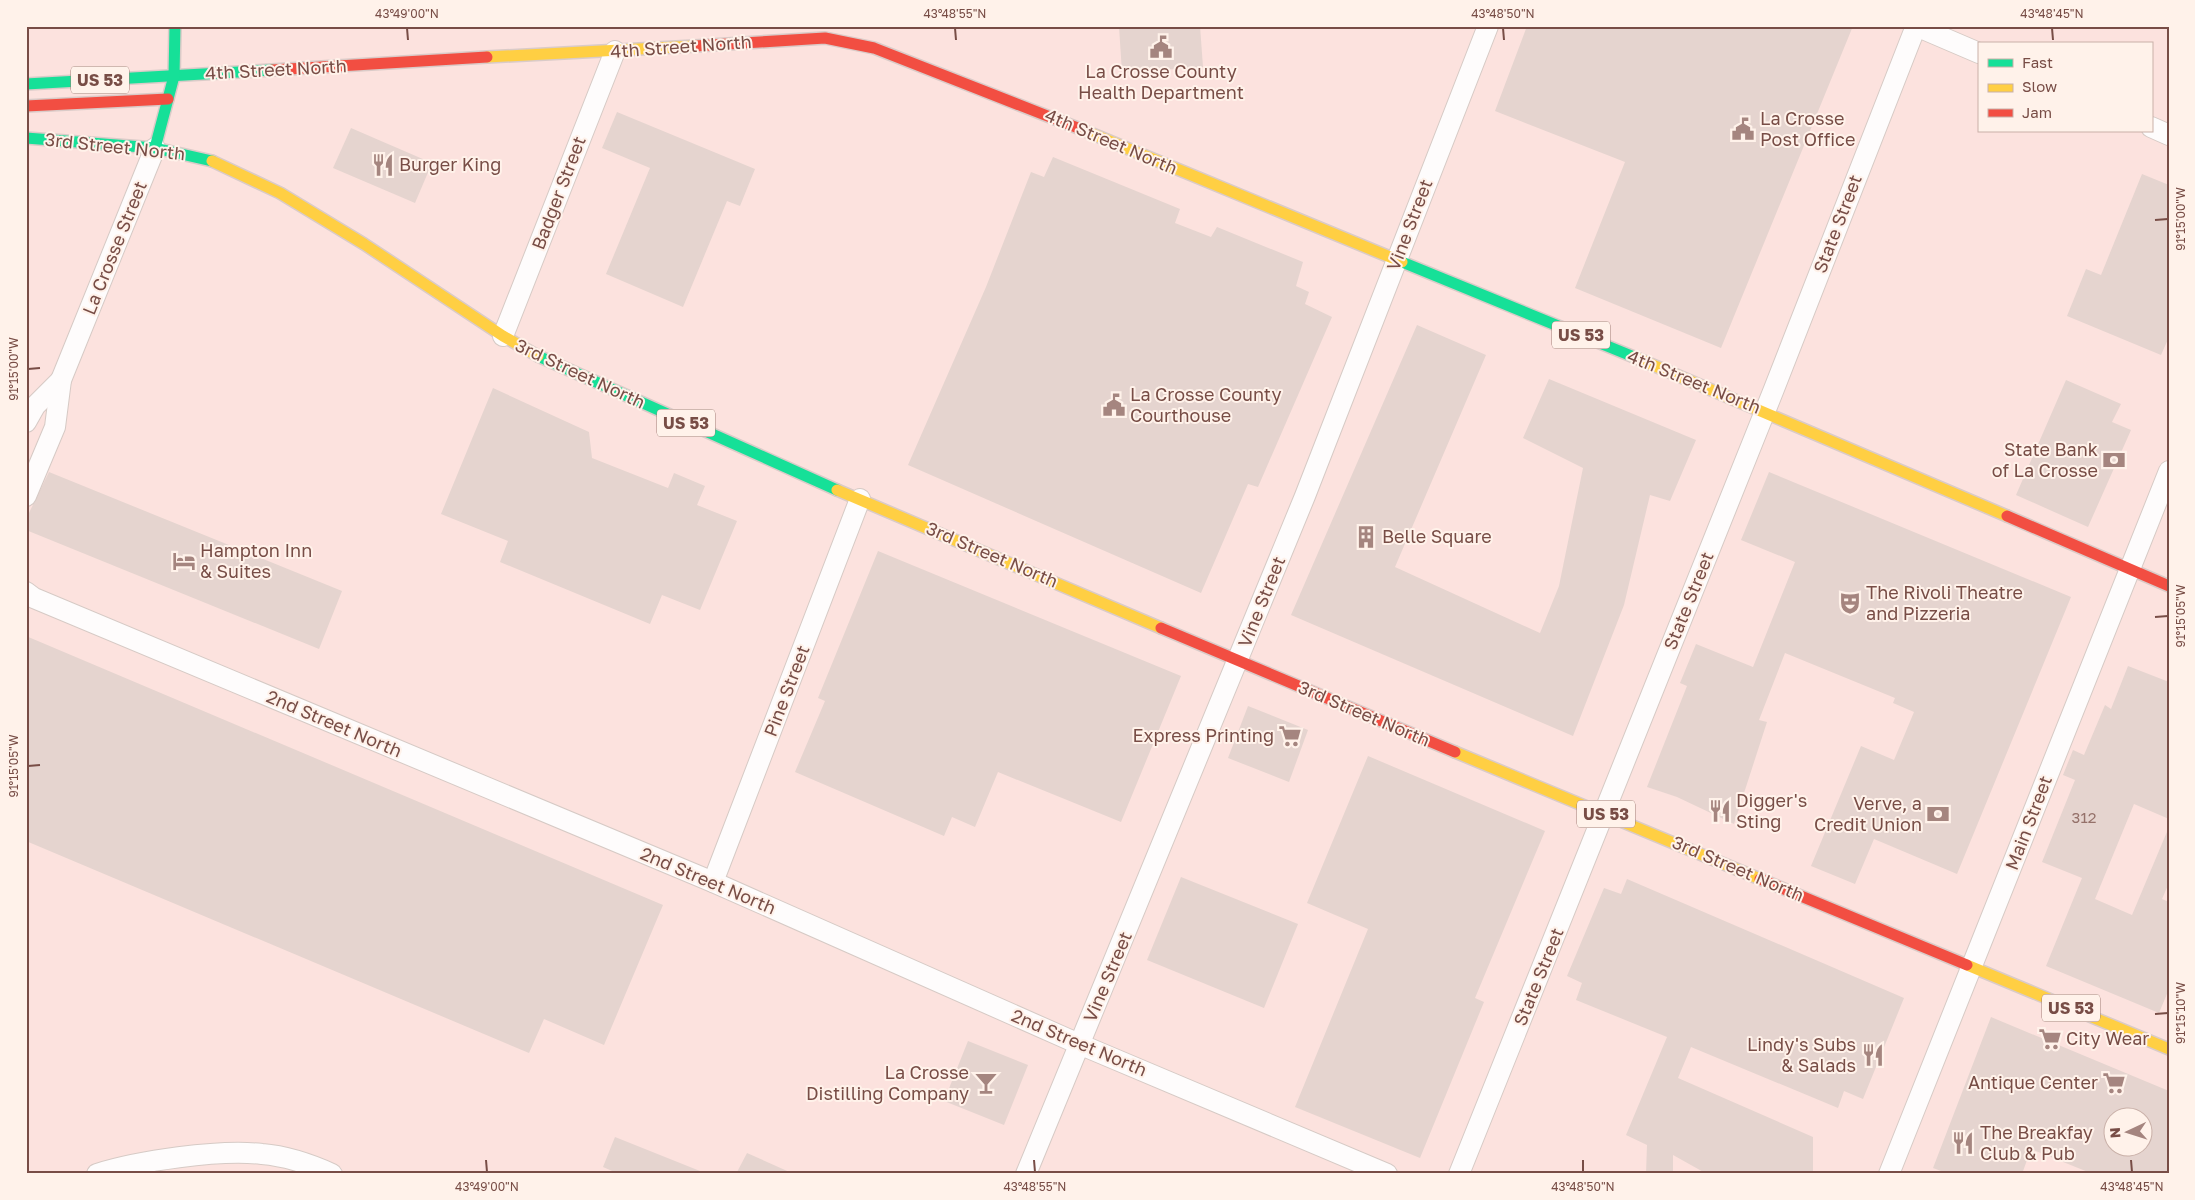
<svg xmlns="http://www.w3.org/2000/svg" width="2195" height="1200" viewBox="0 0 2195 1200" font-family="'Golos Text',sans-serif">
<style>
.commercial{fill:#fce2de;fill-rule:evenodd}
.building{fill:#e5d4cf;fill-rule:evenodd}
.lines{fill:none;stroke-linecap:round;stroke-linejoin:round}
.street-casing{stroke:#d6cac5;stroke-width:22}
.fast-casing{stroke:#dacbc8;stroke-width:14}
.slow-casing{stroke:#dacbc8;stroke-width:14}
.jam-casing{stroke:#dacbc8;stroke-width:14}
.street{stroke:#fefcfc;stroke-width:20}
.fast{stroke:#16e098;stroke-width:11}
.slow{stroke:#ffcf43;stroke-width:11}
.jam{stroke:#f24e42;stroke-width:11}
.ticks{fill:none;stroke:#784d46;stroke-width:2}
.labels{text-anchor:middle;stroke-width:4;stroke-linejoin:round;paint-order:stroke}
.number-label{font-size:15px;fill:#95716a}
.shield{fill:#fff2ea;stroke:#a07e77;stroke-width:1}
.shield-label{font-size:16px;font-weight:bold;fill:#784d46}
.street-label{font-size:18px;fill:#784d46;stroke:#fff2ea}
.poi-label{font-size:18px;fill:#784d46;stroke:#fff2ea;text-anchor:start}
.neatline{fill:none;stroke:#784d46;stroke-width:2}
.ticks-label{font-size:12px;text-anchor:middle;fill:#784d46}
</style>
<rect width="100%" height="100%" fill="#f8eee8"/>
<path class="commercial" d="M 26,26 L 2169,26 L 2169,1174 L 26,1174 ZM 1979,44 L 2151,44 L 2151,131 L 1979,131 ZM 2112,1118 L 2142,1118 L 2142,1148 L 2112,1148 Z"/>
<g class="building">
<path d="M 1119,26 L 1200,26 L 1203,67 L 1122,73 Z"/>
<path d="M 1527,26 L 1853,26 L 1721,348 L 1575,288 L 1625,162 L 1495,111 Z"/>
<path d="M 617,112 L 755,169 L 740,206 L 727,201 L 683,307 L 606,274 L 650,168 L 602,148 Z"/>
<path d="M 351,128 L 432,163 L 415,203 L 333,168 Z"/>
<path d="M 1053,157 L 1180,209 L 1175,223 L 1211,237 L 1217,227 L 1303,262 L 1296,286 L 1309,292 L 1305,304 L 1332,317 L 1258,487 L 1248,484 L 1201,593 L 908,465 L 986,287 L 1031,172 L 1044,177 Z"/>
<path d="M 2142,174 L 2169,185 L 2169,337 L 2161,355 L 2067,316 L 2086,269 L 2101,275 Z"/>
<path d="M 1417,325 L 1486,355 L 1395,567 L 1540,633 L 1559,586 L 1583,468 L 1523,438 L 1549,379 L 1696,440 L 1670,501 L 1650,495 L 1624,605 L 1573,736 L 1291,615 Z"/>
<path d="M 2066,380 L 2121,404 L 2112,422 L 2131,430 L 2088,527 L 2016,495 Z"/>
<path d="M 493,388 L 589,432 L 592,458 L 668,488 L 674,473 L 705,486 L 697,505 L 737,521 L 700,610 L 662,595 L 650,624 L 500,562 L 508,541 L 441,514 Z"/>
<path d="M 49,472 L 342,591 L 319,649 L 26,530 L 26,519 Z"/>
<path d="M 1769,472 L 2071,597 L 1957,874 L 1874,839 L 1855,884 L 1811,866 L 1861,746 L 1894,760 L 1914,712 L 1893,703 L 1895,698 L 1785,653 L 1759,720 L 1767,722 L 1734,824 L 1677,797 L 1647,787 L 1687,686 L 1680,683 L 1696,644 L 1753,667 L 1795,562 L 1741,540 Z"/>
<path d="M 878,551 L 1181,676 L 1121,822 L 998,772 L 975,827 L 952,817 L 944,836 L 795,772 L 825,701 L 818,698 Z"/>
<path d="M 26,636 L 663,905 L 604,1045 L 544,1019 L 529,1053 L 26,841 Z"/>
<path d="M 2128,666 L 2169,682 L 2169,819 L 2134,804 L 2095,899 L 2132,915 L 2169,827 L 2169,883 L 2162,899 L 2169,902 L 2169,989 L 2159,1013 L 2046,966 L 2082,878 L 2042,862 L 2075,780 L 2063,775 L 2073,750 L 2084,755 L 2105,705 L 2111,709 Z"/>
<path d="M 1248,706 L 1308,730 L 1289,782 L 1228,758 Z"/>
<path d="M 1368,756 L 1545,831 L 1475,998 L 1484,1002 L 1420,1158 L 1295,1107 L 1368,929 L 1307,903 Z"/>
<path d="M 1181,877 L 1298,924 L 1264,1008 L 1147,960 Z"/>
<path d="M 1627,879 L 1904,998 L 1863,1099 L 1844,1091 L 1838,1108 L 1691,1047 L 1678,1078 L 1813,1137 L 1813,1174 L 1707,1174 L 1673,1155 L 1673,1174 L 1646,1174 L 1647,1145 L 1626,1135 L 1667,1037 L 1576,1000 L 1582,983 L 1567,976 L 1604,888 L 1621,894 Z"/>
<path d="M 1991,1017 L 2169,1091 L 2169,1174 L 2093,1174 L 2031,1149 L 2022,1174 L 1949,1174 L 1933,1168 ZM 2112,1118 L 2142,1118 L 2142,1148 L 2112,1148 Z"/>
<path d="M 968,1041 L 1028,1065 L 1004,1125 L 944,1101 Z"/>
<path d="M 615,1137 L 705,1173 L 704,1174 L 619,1174 L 603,1167 Z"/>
<path d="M 747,1153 L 794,1174 L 736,1174 Z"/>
</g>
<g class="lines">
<defs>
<g id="street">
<path d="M 1916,26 L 1979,53"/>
<path d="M 2151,127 L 2169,135"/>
<path d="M 503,336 L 615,51"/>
<path d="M 26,422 L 35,406 L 61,380"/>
<path d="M 26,496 L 55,427 L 61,380 L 155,148"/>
<path d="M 26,592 L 34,598 L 713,882 L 1079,1044 L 1387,1174"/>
<path d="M 713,882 L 860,499"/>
<path d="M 97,1174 C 138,1161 219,1149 262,1154 C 286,1156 310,1164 332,1174"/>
<path d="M 1026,1174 L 1305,496 L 1488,26"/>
<path d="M 1459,1174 L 1774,389 L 1916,26"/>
<path d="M 1889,1174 L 2169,471"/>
</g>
<g id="fast">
<path d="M 26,84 L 272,70"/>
<path d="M 26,138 L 155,148 L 212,161"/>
<path d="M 155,148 L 174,76 L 175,26"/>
<path d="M 1402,262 L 1634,357"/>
<path d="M 538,356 L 837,490"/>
</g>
<g id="slow">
<path d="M 487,57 L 695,46"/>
<path d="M 1078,128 L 1402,262"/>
<path d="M 212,161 L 280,193 L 364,244 L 503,336 L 538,356"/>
<path d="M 1634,357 L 2007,516"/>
<path d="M 837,490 L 1161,628"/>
<path d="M 1455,752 L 1760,879"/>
<path d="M 1967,965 L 2169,1049"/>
</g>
<g id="jam">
<path d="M 695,46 L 825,38 L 874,48 L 1078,128"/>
<path d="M 272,70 L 487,57"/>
<path d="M 26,106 L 168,99"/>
<path d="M 2007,516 L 2169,586"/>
<path d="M 1161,628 L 1455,752"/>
<path d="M 1760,879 L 1967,965"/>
</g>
</defs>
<use href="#street" class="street-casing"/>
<use href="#fast" class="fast-casing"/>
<use href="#slow" class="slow-casing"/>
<use href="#jam" class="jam-casing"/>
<use href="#street" class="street"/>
<use href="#fast" class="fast"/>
<use href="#slow" class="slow"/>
<use href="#jam" class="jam"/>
</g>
<path class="ticks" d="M 407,28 L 408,40M 955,28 L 956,40M 1503,28 L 1504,40M 2052,28 L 2053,40M 2155,220 L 2168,219M 28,369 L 40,368M 2155,617 L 2168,616M 28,766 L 40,765M 2155,1014 L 2168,1013M 486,1160 L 487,1172M 1034,1160 L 1035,1172M 1583,1160 L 1583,1172M 2131,1160 L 2132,1172"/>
<defs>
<symbol id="civic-bare" viewBox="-9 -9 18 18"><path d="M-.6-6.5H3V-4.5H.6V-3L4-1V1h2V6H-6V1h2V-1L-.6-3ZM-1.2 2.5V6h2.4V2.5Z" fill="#a5857f" stroke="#fff2ea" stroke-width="2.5" paint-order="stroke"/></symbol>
<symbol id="restaurant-bare" viewBox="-9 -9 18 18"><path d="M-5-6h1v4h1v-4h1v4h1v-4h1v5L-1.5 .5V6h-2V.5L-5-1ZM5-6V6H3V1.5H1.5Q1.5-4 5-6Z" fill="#a5857f" stroke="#fff2ea" stroke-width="2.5" paint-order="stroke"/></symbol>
<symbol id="bank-bare" viewBox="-9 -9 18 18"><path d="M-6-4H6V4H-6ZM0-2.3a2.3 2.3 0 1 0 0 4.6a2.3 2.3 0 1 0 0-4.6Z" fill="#a5857f" stroke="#fff2ea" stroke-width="2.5" paint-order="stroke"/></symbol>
<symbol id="building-bare" viewBox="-9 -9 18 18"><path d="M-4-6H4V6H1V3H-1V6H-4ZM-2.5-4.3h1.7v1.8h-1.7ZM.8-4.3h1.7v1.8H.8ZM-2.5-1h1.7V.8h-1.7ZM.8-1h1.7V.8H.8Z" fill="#a5857f" stroke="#fff2ea" stroke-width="2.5" paint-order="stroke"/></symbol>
<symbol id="hotel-bare" viewBox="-9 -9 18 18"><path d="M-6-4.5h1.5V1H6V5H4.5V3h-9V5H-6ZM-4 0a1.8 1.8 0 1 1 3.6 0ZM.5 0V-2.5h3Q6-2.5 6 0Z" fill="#a5857f" stroke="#fff2ea" stroke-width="2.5" paint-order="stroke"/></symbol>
<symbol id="theatre-bare" viewBox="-9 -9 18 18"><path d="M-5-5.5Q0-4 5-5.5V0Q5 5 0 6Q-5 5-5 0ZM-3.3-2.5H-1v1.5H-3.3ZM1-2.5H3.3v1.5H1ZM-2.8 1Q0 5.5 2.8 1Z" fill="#a5857f" stroke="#fff2ea" stroke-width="2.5" paint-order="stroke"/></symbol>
<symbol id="supermarket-bare" viewBox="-9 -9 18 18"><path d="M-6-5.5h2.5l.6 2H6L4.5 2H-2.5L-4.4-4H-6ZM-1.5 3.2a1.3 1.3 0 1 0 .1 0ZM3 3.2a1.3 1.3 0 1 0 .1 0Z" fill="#a5857f" stroke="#fff2ea" stroke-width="2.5" paint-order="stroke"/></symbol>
<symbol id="bar-bare" viewBox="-9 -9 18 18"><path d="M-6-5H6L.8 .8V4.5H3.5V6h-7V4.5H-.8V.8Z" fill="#a5857f" stroke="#fff2ea" stroke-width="2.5" paint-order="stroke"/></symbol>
</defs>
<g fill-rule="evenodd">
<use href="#civic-bare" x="1145" y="31" width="32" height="32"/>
<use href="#civic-bare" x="1727" y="113" width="32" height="32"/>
<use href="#restaurant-bare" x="367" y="149" width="32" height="32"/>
<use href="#civic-bare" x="1098" y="389" width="32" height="32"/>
<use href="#bank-bare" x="2098" y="444" width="32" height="32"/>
<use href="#building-bare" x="1350" y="521" width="32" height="32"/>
<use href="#hotel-bare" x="168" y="545" width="32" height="32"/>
<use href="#theatre-bare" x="1834" y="587" width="32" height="32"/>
<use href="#supermarket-bare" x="1274" y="720" width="32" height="32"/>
<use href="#restaurant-bare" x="1704" y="795" width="32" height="32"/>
<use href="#bank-bare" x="1922" y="798" width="32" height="32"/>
<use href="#supermarket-bare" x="2034" y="1023" width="32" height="32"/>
<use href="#restaurant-bare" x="1857" y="1039" width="32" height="32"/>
<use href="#bar-bare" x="970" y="1067" width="32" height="32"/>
<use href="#supermarket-bare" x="2098" y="1067" width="32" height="32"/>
<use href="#restaurant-bare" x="1947" y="1127" width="32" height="32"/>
</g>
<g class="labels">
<g class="number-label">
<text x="2084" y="823">312</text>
</g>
<g class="shield">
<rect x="71" y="66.5" width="58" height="27" rx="4"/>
<rect x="1552" y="321.5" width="58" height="27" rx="4"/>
<rect x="657" y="409.5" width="58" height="27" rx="4"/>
<rect x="1577" y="800.5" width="58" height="27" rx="4"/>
<rect x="2042" y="994.5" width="58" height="27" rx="4"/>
</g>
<g class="shield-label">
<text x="100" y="86">US 53</text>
<text x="1581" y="341">US 53</text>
<text x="686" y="429">US 53</text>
<text x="1606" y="820">US 53</text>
<text x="2071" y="1014">US 53</text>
</g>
<g class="street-label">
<text transform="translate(681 47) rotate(-4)" y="6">4th Street North</text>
<text transform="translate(276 70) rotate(-3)" y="6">4th Street North</text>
<text transform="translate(1111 142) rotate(23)" y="6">4th Street North</text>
<text transform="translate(115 147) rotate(6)" y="6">3rd Street North</text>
<text transform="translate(559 193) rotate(-69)" y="6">Badger Street</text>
<text transform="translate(1838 224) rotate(-69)" y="6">State Street</text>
<text transform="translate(1410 225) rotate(-69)" y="6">Vine Street</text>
<text transform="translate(115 248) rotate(-68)" y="6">La Crosse Street</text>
<text transform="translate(580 374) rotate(25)" y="6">3rd Street North</text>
<text transform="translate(1694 382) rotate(22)" y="6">4th Street North</text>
<text transform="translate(992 555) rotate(23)" y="6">3rd Street North</text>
<text transform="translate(1689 601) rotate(-68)" y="6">State Street</text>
<text transform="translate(1262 602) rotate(-68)" y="6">Vine Street</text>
<text transform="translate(787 691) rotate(-69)" y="6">Pine Street</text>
<text transform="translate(1364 714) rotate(23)" y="6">3rd Street North</text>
<text transform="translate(334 724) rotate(23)" y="6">2nd Street North</text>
<text transform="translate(2029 823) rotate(-69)" y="6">Main Street</text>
<text transform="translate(1738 869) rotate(23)" y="6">3rd Street North</text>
<text transform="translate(708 881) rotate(23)" y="6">2nd Street North</text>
<text transform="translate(1108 977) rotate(-67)" y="6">Vine Street</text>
<text transform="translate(1539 977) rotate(-68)" y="6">State Street</text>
<text transform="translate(1079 1043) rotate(23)" y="6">2nd Street North</text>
</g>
<g class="poi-label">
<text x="1161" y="78" text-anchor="middle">La Crosse County<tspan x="1161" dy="21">Health Department</tspan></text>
<text x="1760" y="125">La Crosse<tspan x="1760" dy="21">Post Office</tspan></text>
<text x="399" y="171">Burger King</text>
<text x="1130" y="401">La Crosse County<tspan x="1130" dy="21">Courthouse</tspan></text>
<text x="2098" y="456" text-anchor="end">State Bank<tspan x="2098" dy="21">of La Crosse</tspan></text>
<text x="1382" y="543">Belle Square</text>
<text x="200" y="557">Hampton Inn<tspan x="200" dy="21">&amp; Suites</tspan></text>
<text x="1866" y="599">The Rivoli Theatre<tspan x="1866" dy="21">and Pizzeria</tspan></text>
<text x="1274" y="742" text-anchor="end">Express Printing</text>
<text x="1736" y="807">Digger's<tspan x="1736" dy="21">Sting</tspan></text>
<text x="1922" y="810" text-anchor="end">Verve, a<tspan x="1922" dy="21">Credit Union</tspan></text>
<text x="2066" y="1045">City Wear</text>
<text x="1856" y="1051" text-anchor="end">Lindy's Subs<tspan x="1856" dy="21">&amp; Salads</tspan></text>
<text x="969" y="1079" text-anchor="end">La Crosse<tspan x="969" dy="21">Distilling Company</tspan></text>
<text x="2098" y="1089" text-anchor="end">Antique Center</text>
<text x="1980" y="1139">The Breakfay<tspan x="1980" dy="21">Club &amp; Pub</tspan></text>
</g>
</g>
<rect width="2195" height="1200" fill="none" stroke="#fff2ea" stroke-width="55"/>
<rect x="1978" y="42" width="175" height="90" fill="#fff2ea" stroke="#c9b0a8"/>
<rect x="1988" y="59" width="25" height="8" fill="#16e098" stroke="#c9b0a8"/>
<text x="2022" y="68" font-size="15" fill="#784d46">Fast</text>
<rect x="1988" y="84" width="25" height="8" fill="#ffcf43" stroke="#c9b0a8"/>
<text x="2022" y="92" font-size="15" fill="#784d46">Slow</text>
<rect x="1988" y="109" width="25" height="8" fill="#f24e42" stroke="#c9b0a8"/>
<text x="2022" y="118" font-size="15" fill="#784d46">Jam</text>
<g transform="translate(2128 1132) rotate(266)"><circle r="24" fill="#fff2ea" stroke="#c9b0a8"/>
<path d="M0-4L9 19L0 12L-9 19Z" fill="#a5857f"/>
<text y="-8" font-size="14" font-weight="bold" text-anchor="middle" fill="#784d46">N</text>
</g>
<rect x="28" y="28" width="2140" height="1144" class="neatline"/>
<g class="ticks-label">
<text x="407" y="18">43°49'00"N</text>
<text x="955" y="18">43°48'55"N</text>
<text x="1503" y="18">43°48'50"N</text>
<text x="2052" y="18">43°48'45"N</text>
<text transform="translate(2181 219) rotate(-90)" y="4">91°15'00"W</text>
<text transform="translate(14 369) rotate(-90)" y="4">91°15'00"W</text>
<text transform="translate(2181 616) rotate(-90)" y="4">91°15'05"W</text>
<text transform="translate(14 766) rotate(-90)" y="4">91°15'05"W</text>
<text transform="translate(2181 1013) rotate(-90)" y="4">91°15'10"W</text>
<text x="487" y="1191">43°49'00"N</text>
<text x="1035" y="1191">43°48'55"N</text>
<text x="1583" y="1191">43°48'50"N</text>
<text x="2132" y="1191">43°48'45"N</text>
</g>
</svg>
